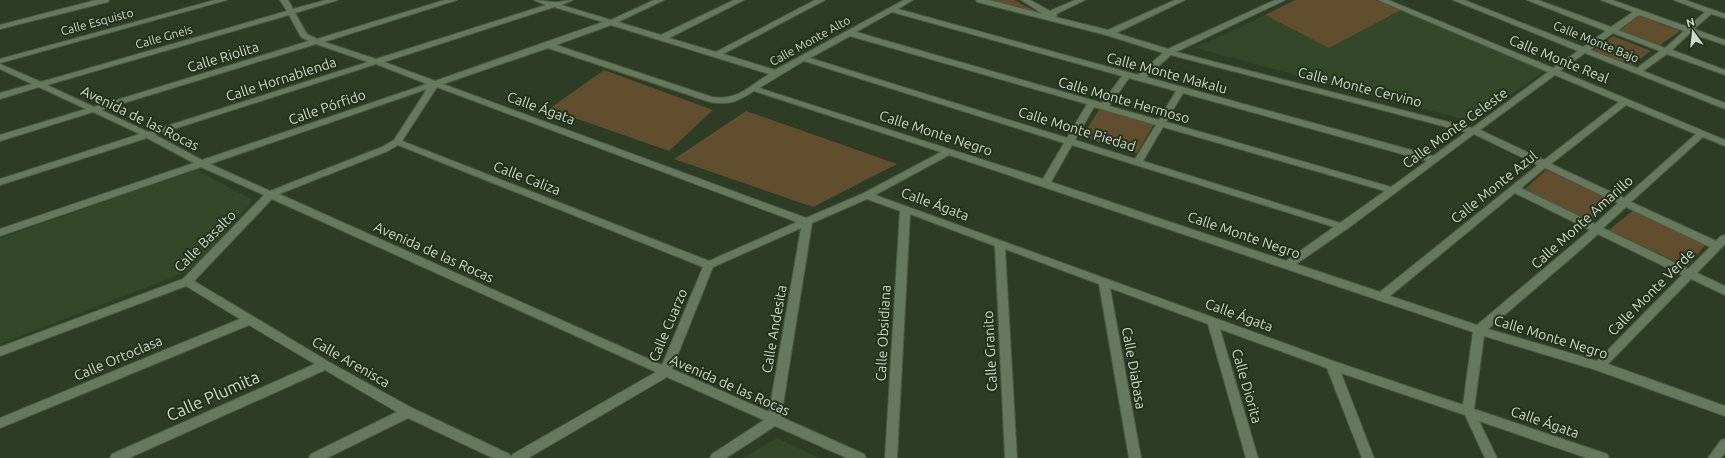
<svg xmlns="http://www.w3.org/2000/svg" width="1725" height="458" viewBox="0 0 1725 458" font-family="Ubuntu,sans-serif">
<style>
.built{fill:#324828}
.green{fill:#614e2f}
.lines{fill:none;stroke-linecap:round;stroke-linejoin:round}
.minor-casing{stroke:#4b5a44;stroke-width:2}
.minor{fill:#66795d;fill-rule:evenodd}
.labels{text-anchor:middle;stroke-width:4;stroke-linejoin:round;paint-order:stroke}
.far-street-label{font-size:12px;fill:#ced9ca;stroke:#22331a}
.street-label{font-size:14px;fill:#ced9ca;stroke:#22331a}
.near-street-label{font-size:17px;fill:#ced9ca;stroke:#22331a}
</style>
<rect width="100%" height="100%" fill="#2c3d24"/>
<g class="built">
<path d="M 1401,10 L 1545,70 L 1474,122 L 1195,48 L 1265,15 L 1329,48 Z"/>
<path d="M 196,170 L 253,200 L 194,269 L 0,344 L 0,238 Z"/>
<path d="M 777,438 L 819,458 L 743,458 Z"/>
</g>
<g class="green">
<path d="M 992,0 L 1014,0 L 1039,13 Z"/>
<path d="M 1295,0 L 1375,0 L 1401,10 L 1329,48 L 1265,15 Z"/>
<path d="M 1639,16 L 1680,31 L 1659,46 L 1619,31 Z"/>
<path d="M 1613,36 L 1651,51 L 1630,66 L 1592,51 Z"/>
<path d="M 604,70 L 713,110 L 669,151 L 549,109 Z"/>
<path d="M 1100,108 L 1154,124 L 1137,153 L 1082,137 Z"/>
<path d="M 746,111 L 897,164 L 813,207 L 674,159 Z"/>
<path d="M 1546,170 L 1612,200 L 1591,222 L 1524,190 Z"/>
<path d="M 1635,209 L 1707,243 L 1687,267 L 1609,230 Z"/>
</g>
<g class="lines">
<defs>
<g id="minor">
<path d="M 96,0 L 109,0 L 108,2 L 0,29 L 0,25 Z"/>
<path d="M 215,0 L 227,0 L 0,63 L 0,59 Z"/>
<path d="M 280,0 L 288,0 L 293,9 L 326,0 L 338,0 L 295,13 L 307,34 L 317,39 L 445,0 L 457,0 L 324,42 L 376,59 L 546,5 L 534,0 C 541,0 548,2 554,2 C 559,3 566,0 573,0 L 561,5 L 611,20 L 654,0 L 664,0 L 618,22 L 661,35 L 734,0 L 744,0 L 669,38 L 716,52 L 815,0 L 825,0 L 723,54 L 775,70 L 904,0 L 913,0 L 898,9 L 1138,75 L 1163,53 L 1106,35 L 977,2 L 976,0 L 989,0 L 1043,14 L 1021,0 L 1030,0 L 1050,11 L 1075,0 L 1085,0 L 1056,14 L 1057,15 L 1055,17 L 1108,30 L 1175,0 L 1185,0 L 1116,33 L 1168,49 L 1275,0 L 1285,0 L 1176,52 L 1472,128 L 1548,72 L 1378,0 L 1388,0 L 1553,68 L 1578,51 L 1453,0 L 1464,0 L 1583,47 L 1606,31 L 1527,0 L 1538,0 L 1611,27 L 1633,12 L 1601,0 L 1612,0 L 1688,27 L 1705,12 L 1674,0 L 1685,0 L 1725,14 L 1725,18 L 1711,14 L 1694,29 L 1725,40 L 1725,45 L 1690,33 L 1672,50 L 1725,70 L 1725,75 L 1667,54 L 1643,71 L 1725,103 L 1725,109 L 1585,53 L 1560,71 L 1725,140 L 1725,146 L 1703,137 L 1631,202 L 1716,241 L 1721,236 L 1725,235 L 1725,244 L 1697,273 L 1725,286 L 1725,295 L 1691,279 L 1608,364 L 1725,406 L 1725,416 L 1596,370 L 1484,336 L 1474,409 L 1607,454 L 1609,458 L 1587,458 L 1479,421 L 1497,458 L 1485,458 L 1465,415 L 1341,373 L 1374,458 L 1362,458 L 1327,368 L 1220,329 L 1258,458 L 1246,458 L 1208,324 L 1110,288 L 1141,458 L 1129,458 L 1099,284 L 1005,249 L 1017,458 L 1005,458 L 995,246 L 910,214 L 897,458 L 885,458 L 900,211 L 867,199 L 812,223 L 781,417 L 864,454 L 866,458 L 847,458 L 775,426 L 726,458 L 710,458 L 712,454 L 764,420 L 667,377 L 528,458 L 493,458 L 408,418 L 327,458 L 309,458 L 311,454 L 397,412 L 325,370 L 129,458 L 110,458 L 112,454 L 315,364 L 249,325 L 0,428 L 0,418 L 240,319 L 186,286 L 0,356 L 0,347 L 183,279 L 264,195 L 201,167 L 0,236 L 0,229 L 194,163 L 147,138 L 0,185 L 0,179 L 140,134 L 93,112 L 0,141 L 0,135 L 86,109 L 39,87 L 0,99 L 0,93 L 32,84 L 0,69 L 0,64 L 41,82 L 287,11 ZM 554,7 L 603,22 L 435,81 L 384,62 ZM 892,12 L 1122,76 L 1102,103 L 856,32 ZM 289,15 L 301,37 L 309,41 L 94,107 L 47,85 ZM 1639,15 L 1684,31 L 1665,48 L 1618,30 ZM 611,25 L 769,74 C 749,87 737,101 712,97 L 556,45 ZM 1613,33 L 1660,51 L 1637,68 L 1590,50 ZM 850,36 L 1087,104 L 1067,138 L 810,58 ZM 316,44 L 368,62 L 148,132 L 101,110 ZM 548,48 L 710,102 C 729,105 737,102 754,91 L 941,152 L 864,193 L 806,218 L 443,84 ZM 1171,55 L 1466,132 L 1433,156 L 1146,77 ZM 804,61 L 1064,143 L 1043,179 L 759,88 ZM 376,64 L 427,84 L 202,160 L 155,135 ZM 1555,75 L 1619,102 L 1544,160 L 1480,130 ZM 1129,78 L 1176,91 L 1159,120 L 1109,106 ZM 437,87 L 797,222 L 709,261 L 402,141 ZM 427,89 L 394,140 L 382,147 L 270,191 L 210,164 ZM 1183,93 L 1427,161 L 1391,187 L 1166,122 ZM 1626,105 L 1696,134 L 1624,198 L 1551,164 ZM 1094,107 L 1156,125 L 1135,159 L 1075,140 ZM 1163,127 L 1385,191 L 1340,223 L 1143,161 ZM 1474,134 L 1538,165 L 1380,292 L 1296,264 L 1347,229 ZM 398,145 L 703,267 L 662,365 L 279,194 L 388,151 ZM 1072,145 L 1334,227 L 1286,261 L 1051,182 ZM 949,155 L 1473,332 L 1463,405 L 1336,362 L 875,195 ZM 1545,168 L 1618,203 L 1595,224 L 1521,188 ZM 1515,193 L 1590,230 L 1477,325 L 1390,296 ZM 272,199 L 656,372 L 513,454 L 511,457 L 509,454 L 412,408 L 329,362 L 194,281 ZM 1626,207 L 1710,247 L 1688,269 L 1603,228 ZM 801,228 L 769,412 L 672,369 L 713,267 ZM 1598,234 L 1682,275 L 1597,361 L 1488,329 L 1578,252 Z"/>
<path d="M 1725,439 L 1725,453 L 1721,458 L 1708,458 L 1721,440 Z"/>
</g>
</defs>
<use href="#minor" class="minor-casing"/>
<use href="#minor" class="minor"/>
</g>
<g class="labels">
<g class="far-street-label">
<text transform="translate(97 22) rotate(-15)" y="4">Calle Esquisto</text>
<text transform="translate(164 37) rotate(-16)" y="4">Calle Gneis</text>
<text transform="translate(810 41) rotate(-29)" y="4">Calle Monte Alto</text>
<text transform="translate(1596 42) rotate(22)" y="4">Calle Monte Bajo</text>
</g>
<g class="street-label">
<text transform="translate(223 57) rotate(-17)" y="5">Calle Riolita</text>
<text transform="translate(1559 59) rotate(22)" y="5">Calle Monte Real</text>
<text transform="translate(1167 73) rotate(15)" y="5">Calle Monte Makalu</text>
<text transform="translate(281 79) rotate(-18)" y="5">Calle Hornablenda</text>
<text transform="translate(1360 87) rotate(14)" y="5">Calle Monte Cervino</text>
<text transform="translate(1124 100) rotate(16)" y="5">Calle Monte Hermoso</text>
<text transform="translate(327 107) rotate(-19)" y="5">Calle Pórfido</text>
<text transform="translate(541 108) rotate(20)" y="5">Calle Ágata</text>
<text transform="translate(140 118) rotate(26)" y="5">Avenida de las Rocas</text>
<text transform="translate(1455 128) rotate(-36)" y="5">Calle Monte Celeste</text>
<text transform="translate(1077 129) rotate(17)" y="5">Calle Monte Piedad</text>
<text transform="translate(936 133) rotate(18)" y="5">Calle Monte Negro</text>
<text transform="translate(527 178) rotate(21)" y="5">Calle Caliza</text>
<text transform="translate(1494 187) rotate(-39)" y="5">Calle Monte Azul</text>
<text transform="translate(935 204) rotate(20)" y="5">Calle Ágata</text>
<text transform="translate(1582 222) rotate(-42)" y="5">Calle Monte Amarillo</text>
<text transform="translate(1244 235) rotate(19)" y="5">Calle Monte Negro</text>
<text transform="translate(205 241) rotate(-45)" y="5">Calle Basalto</text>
<text transform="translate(434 252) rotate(24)" y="5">Avenida de las Rocas</text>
<text transform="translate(1651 292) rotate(-45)" y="5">Calle Monte Verde</text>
<text transform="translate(1239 315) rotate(20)" y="5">Calle Ágata</text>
<text transform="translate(668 325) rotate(-67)" y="5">Calle Cuarzo</text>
<text transform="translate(774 329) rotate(-80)" y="5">Calle Andesita</text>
<text transform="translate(883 333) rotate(-87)" y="5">Calle Obsidiana</text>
<text transform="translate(1551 337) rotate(17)" y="5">Calle Monte Negro</text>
<text transform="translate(990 351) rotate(-93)" y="5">Calle Granito</text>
<text transform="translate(118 358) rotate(-23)" y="5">Calle Ortoclasa</text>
<text transform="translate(351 362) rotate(30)" y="5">Calle Arenisca</text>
<text transform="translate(1134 368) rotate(80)" y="5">Calle Diabasa</text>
<text transform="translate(730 385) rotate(24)" y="5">Avenida de las Rocas</text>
<text transform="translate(1247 386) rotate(74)" y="5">Calle Diorita</text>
<text transform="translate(1545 422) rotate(19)" y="5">Calle Ágata</text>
</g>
<g class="near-street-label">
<text transform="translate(213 396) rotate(-24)" y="6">Calle Plumita</text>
</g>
</g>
<g transform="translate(1693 32) rotate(345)" stroke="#22331a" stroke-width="3" paint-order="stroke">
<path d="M0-3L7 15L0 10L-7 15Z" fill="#ced9ca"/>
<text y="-6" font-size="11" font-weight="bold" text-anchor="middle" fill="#ced9ca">N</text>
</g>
</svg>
